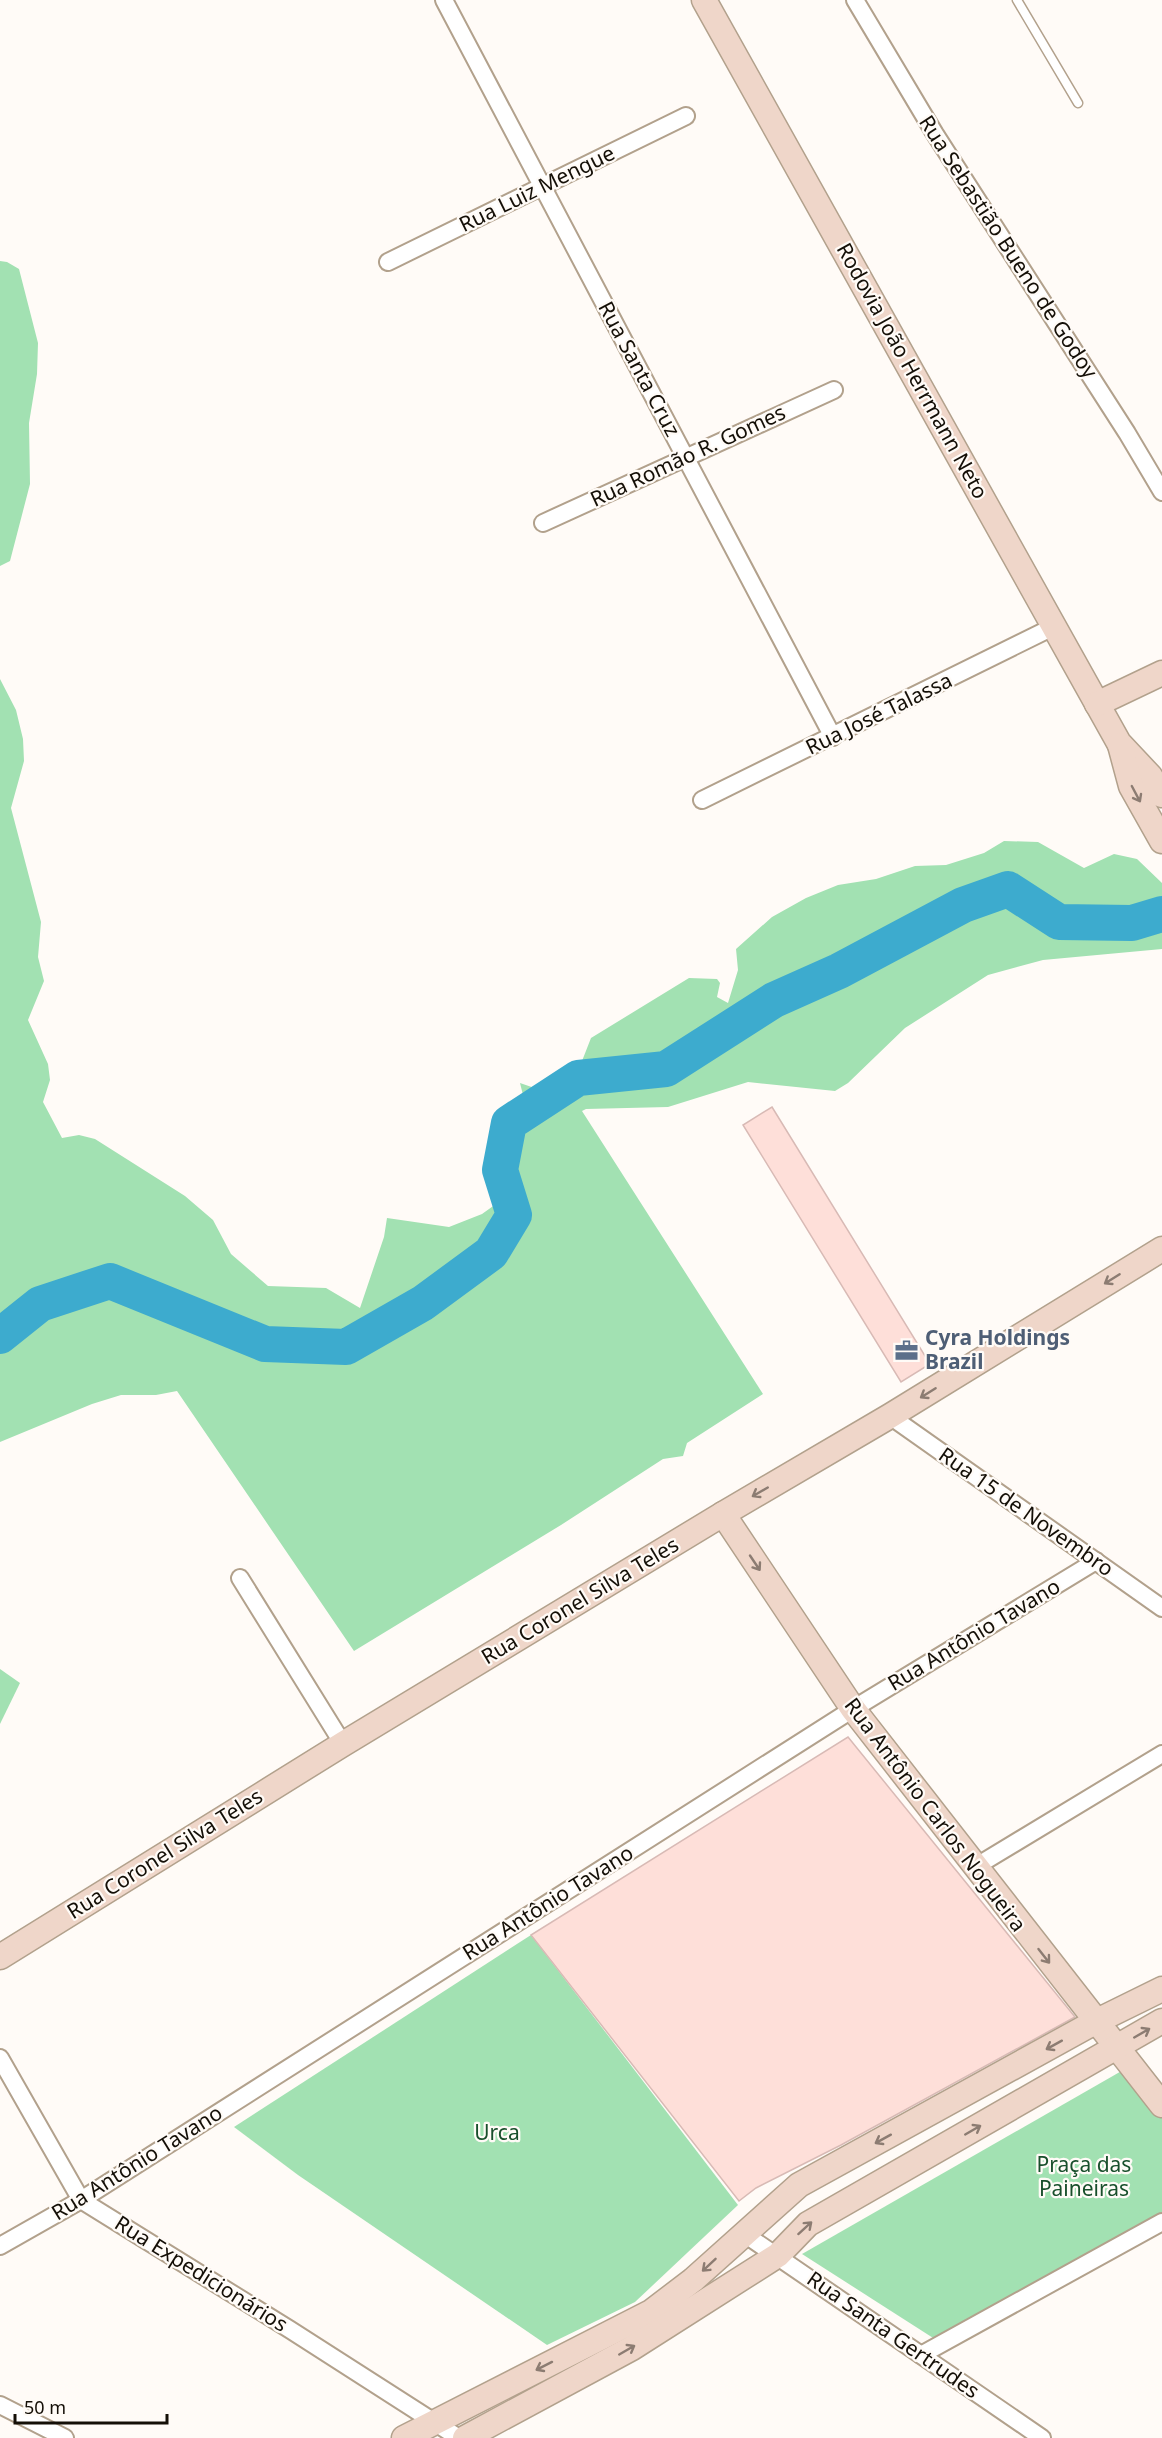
<svg xmlns="http://www.w3.org/2000/svg" width="1162" height="2438" viewBox="0 0 1162 2438" font-family="'Noto Sans',sans-serif">
<style>
.green{fill:#a2e1b2}
.lines{fill:none;stroke-linecap:round;stroke-linejoin:round}
.river{stroke:#3dabce;stroke-width:36}
.building{fill:#fedfd9;stroke:#d8bab5;stroke-width:1.5}
.lane-casing{stroke:#b2a18c;stroke-width:11}
.street-casing{stroke:#b2a18c;stroke-width:20}
.secondary-casing{stroke:#b2a18c;stroke-width:27}
.lane{stroke:#fff;stroke-width:8}
.street{stroke:#fff;stroke-width:16}
.secondary{stroke:#efd6c9;stroke-width:24}
.oneway{stroke:#8c7c72}
.labels{text-anchor:middle;stroke-width:4.5;stroke-linejoin:round;paint-order:stroke}
.street-label{font-size:21px;fill:#140f07;stroke:#fffbf7}
.service-label{font-size:21px;font-weight:bold;fill:#4e5e75;stroke:#fffbf7;text-anchor:start}
.park-label{font-size:21px;fill:#184f2b;stroke:#fffbf7}
</style>
<rect width="100%" height="100%" fill="#fffbf7"/>
<g class="green">
<path d="M 0,261 L 7,262 L 19,269 L 38,343 L 37,374 L 29,423 L 30,484 L 10,561 L 0,566 Z"/>
<path d="M 0,679 L 16,710 L 23,739 L 24,761 L 11,808 L 41,922 L 38,957 L 44,981 L 28,1020 L 48,1064 L 50,1080 L 43,1102 L 62,1138 L 79,1135 L 95,1139 L 185,1196 L 213,1220 L 231,1254 L 268,1286 L 326,1288 L 360,1308 L 384,1237 L 387,1218 L 449,1227 L 482,1214 L 510,1194 L 515,1178 L 514,1129 L 525,1124 L 524,1099 L 520,1083 L 549,1093 L 565,1092 L 573,1084 L 591,1038 L 689,978 L 717,979 L 720,983 L 717,997 L 728,1003 L 738,970 L 736,949 L 772,917 L 806,898 L 838,885 L 876,879 L 915,866 L 946,865 L 984,853 L 1004,841 L 1038,842 L 1084,868 L 1114,854 L 1137,859 L 1162,883 L 1162,949 L 1043,960 L 988,975 L 905,1028 L 848,1083 L 835,1091 L 748,1082 L 668,1107 L 586,1109 L 582,1111 L 763,1394 L 687,1443 L 683,1456 L 663,1459 L 561,1525 L 354,1651 L 177,1391 L 156,1395 L 121,1395 L 92,1404 L 0,1442 Z"/>
<path d="M 0,1669 L 20,1683 L 0,1724 Z"/>
<path d="M 531,1935 L 738,2205 L 635,2302 L 547,2345 L 298,2175 L 234,2127 Z"/>
<path d="M 1125,2069 L 1162,2115 L 1162,2217 L 941,2343 L 802,2254 Z"/>
</g>
<g class="lines">
<path class="river" d="M 0,1336 L 40,1304 L 110,1281 L 265,1344 L 346,1347 L 423,1303 L 491,1253 L 514,1215 L 500,1170 L 509,1123 L 578,1078 L 666,1069 L 774,1000 L 839,971 L 963,905 L 1008,889 L 1059,922 L 1132,923 L 1162,914"/>
</g>
<g class="building">
<path d="M 772,1107 L 930,1364 L 901,1382 L 743,1125 Z"/>
<path d="M 848,1737 L 1075,2017 L 841,2145 L 756,2188 L 739,2201 L 531,1935 Z"/>
</g>
<g class="lines">
<defs>
<path id="lane" d="M 1017,0 L 1078,103"/>
<g id="street">
<path d="M 444,0 L 833,737"/>
<path d="M 855,0 L 935,134 L 1127,433 L 1162,492"/>
<path d="M 388,262 L 686,116"/>
<path d="M 543,523 L 834,390"/>
<path d="M 702,800 L 1055,626"/>
<path d="M 890,1416 L 1162,1608"/>
<path d="M 240,1578 L 343,1744"/>
<path d="M 975,1867 L 1162,1754"/>
<path d="M 0,2058 L 81,2200 L 289,2329 L 459,2438"/>
<path d="M 743,2233 L 1042,2438"/>
<path d="M 0,2246 L 81,2200 L 853,1709 L 1096,1561"/>
<path d="M 921,2355 L 1162,2222"/>
<path d="M 0,2405 L 65,2438"/>
</g>
<g id="secondary">
<path d="M 704,0 L 1119,743 L 1150,776 L 1162,795"/>
<path d="M 1097,704 L 1162,673"/>
<path d="M 1120,745 L 1131,786 L 1162,841"/>
<path d="M 723,1514 L 853,1709 L 1162,2105"/>
<path d="M 0,1957 L 343,1744 L 723,1514 L 890,1416 L 1162,1249"/>
<path d="M 404,2438 L 651,2312 L 693,2280 L 799,2185 L 1095,2022 L 1162,1989"/>
<path d="M 465,2438 L 632,2348 L 778,2255 L 808,2224 L 1162,2021"/>
</g>
</defs>
<use href="#lane" class="lane-casing"/>
<use href="#street" class="street-casing"/>
<use href="#secondary" class="secondary-casing"/>
<use href="#lane" class="lane"/>
<use href="#street" class="street"/>
<use href="#secondary" class="secondary"/>
</g>
<defs><path id="oneway-shaft" d="M-6 0H5M1.5-3L5.5 0L1.5 3" fill="none" stroke-width="1.6" stroke-linecap="round" stroke-linejoin="round" transform="scale(1.5)"/></defs>
<g class="oneway">
<use href="#oneway-shaft" transform="translate(1136 794) rotate(62)"/>
<use href="#oneway-shaft" transform="translate(1112 1279) rotate(148)"/>
<use href="#oneway-shaft" transform="translate(928 1393) rotate(148)"/>
<use href="#oneway-shaft" transform="translate(760 1492) rotate(150)"/>
<use href="#oneway-shaft" transform="translate(755 1563) rotate(56)"/>
<use href="#oneway-shaft" transform="translate(1044 1956) rotate(52)"/>
<use href="#oneway-shaft" transform="translate(1142 2033) rotate(-30)"/>
<use href="#oneway-shaft" transform="translate(1054 2045) rotate(151)"/>
<use href="#oneway-shaft" transform="translate(973 2130) rotate(-30)"/>
<use href="#oneway-shaft" transform="translate(883 2139) rotate(151)"/>
<use href="#oneway-shaft" transform="translate(805 2228) rotate(-42)"/>
<use href="#oneway-shaft" transform="translate(709 2265) rotate(137)"/>
<use href="#oneway-shaft" transform="translate(627 2350) rotate(-30)"/>
<use href="#oneway-shaft" transform="translate(544 2366) rotate(153)"/>
</g>
<defs>
<symbol id="office-bare" viewBox="-9 -9 18 18"><path d="M-6-3h4V-5.5h4V-3h4V5H-6ZM-1-4.5V-3h2v-1.5ZM-6 0V1H6V0Z" fill="#5c6f8a" stroke="#fffbf7" stroke-width="2.5" paint-order="stroke"/></symbol>
</defs>
<g fill-rule="evenodd">
<use href="#office-bare" x="890" y="1334" width="33" height="33"/>
</g>
<g class="labels">
<g class="street-label">
<text transform="translate(537 189) rotate(-26)" y="7">Rua Luiz Mengue</text>
<text transform="translate(1008 247) rotate(57)" y="7">Rua Sebastião Bueno de Godoy</text>
<text transform="translate(639 369) rotate(62)" y="7">Rua Santa Cruz</text>
<text transform="translate(912 371) rotate(61)" y="7">Rodovia João Herrmann Neto</text>
<text transform="translate(688 456) rotate(-25)" y="7">Rua Romão R. Gomes</text>
<text transform="translate(879 714) rotate(-26)" y="7">Rua José Talassa</text>
<text transform="translate(1026 1512) rotate(35)" y="7">Rua 15 de Novembro</text>
<text transform="translate(580 1601) rotate(-31)" y="7">Rua Coronel Silva Teles</text>
<text transform="translate(974 1635) rotate(-31)" y="7">Rua Antônio Tavano</text>
<text transform="translate(935 1815) rotate(53)" y="7">Rua Antônio Carlos Nogueira</text>
<text transform="translate(165 1854) rotate(-32)" y="7">Rua Coronel Silva Teles</text>
<text transform="translate(548 1903) rotate(-32)" y="7">Rua Antônio Tavano</text>
<text transform="translate(137 2163) rotate(-32)" y="7">Rua Antônio Tavano</text>
<text transform="translate(201 2274) rotate(32)" y="7">Rua Expedicionários</text>
<text transform="translate(893 2335) rotate(35)" y="7">Rua Santa Gertrudes</text>
</g>
<g class="service-label">
<text x="925" y="1345">Cyra Holdings<tspan x="925" dy="24">Brazil</tspan></text>
</g>
<g class="park-label">
<text x="497" y="2140">Urca</text>
<text x="1084" y="2172">Praça das<tspan x="1084" dy="24">Paineiras</tspan></text>
</g>
</g>
<path d="M15 2414v9h152v-9" fill="none" stroke="#140f07" stroke-width="3"/>
<text x="24" y="2414" font-size="18" fill="#140f07" stroke="#fffbf7" stroke-width="4.5" paint-order="stroke">50 m</text>
</svg>
